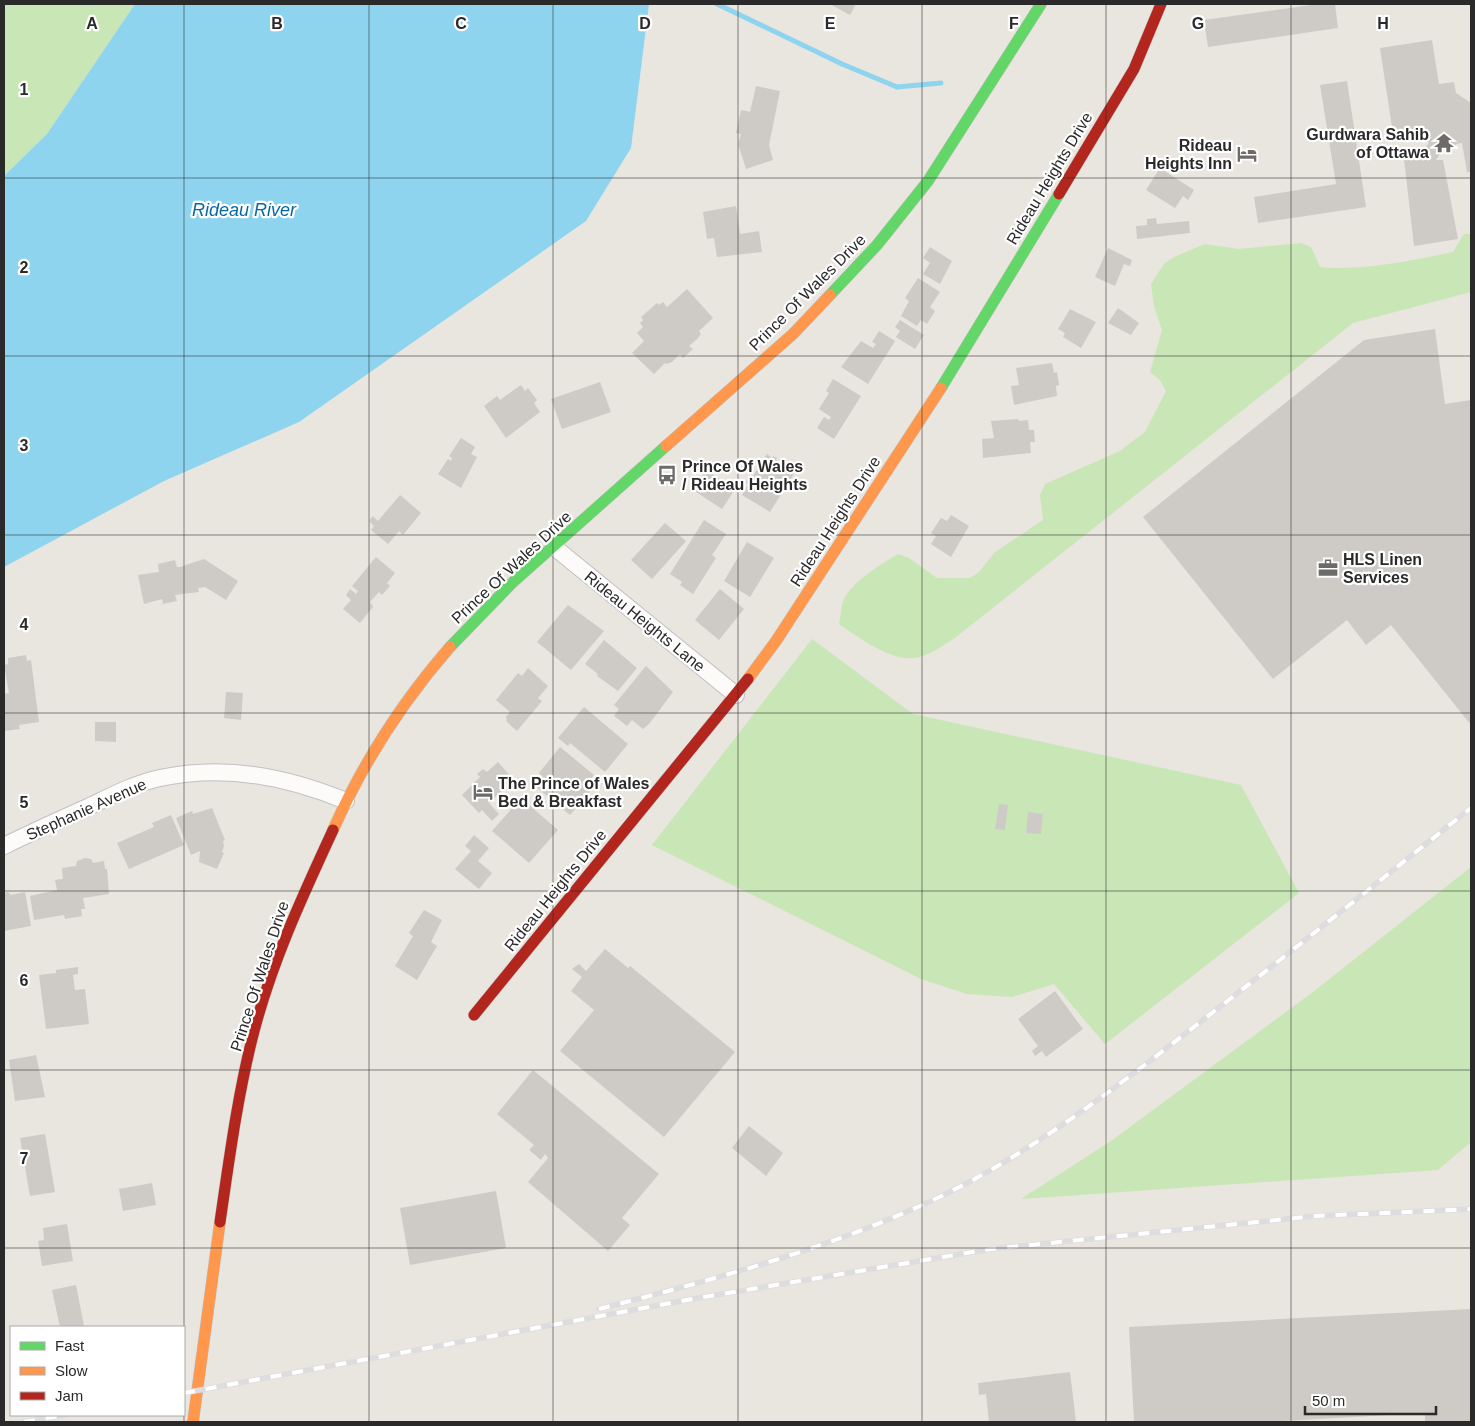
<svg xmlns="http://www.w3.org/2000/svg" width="1475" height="1426" viewBox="0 0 1475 1426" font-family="Arial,sans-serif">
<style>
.green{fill:#c9e6b6}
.water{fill:#8fd4ee}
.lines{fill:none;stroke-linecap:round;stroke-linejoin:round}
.stream{stroke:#8fd4ee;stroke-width:5}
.building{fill:#cecbc6}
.street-casing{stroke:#c2c1c1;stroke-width:18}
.fast-casing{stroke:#c2c1c1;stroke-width:12}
.slow-casing{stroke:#c2c1c1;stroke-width:12}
.jam-casing{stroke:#c2c1c1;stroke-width:12}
.street{stroke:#fcfbfa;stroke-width:16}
.fast{stroke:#63d668;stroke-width:11}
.slow{stroke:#ff974d;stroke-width:11}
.jam{stroke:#b3261e;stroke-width:11}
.rail-casing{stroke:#dddddf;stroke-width:5.5}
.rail{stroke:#fff;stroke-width:4;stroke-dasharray:11;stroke-linecap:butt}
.grid{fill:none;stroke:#2a2a2a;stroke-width:1;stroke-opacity:0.55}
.labels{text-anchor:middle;stroke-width:4.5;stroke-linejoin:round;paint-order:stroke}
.poi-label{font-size:16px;font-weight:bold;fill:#2a2a2a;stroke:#fff;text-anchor:start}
.street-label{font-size:16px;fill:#2a2a2a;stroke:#fff}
.water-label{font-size:18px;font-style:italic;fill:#0769a2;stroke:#fff}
.grid-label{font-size:16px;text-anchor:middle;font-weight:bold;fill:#2a2a2a;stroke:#fff;stroke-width:4.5;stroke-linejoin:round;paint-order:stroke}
</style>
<rect width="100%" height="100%" fill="#e9e5df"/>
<g class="green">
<path d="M 4,4 L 135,4 L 47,134 L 4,176 Z"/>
<path d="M 1464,234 L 1471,234 L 1471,292 L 1353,323 L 956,637 C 943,646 929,656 914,658 C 890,661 858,637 839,624 C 841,616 841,604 845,597 C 856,579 880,565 898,554 L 909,558 L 937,578 L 970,578 L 979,572 L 994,553 L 1043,520 L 1040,495 L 1045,484 L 1120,451 L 1145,432 L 1166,391 L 1160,380 L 1150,372 L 1162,330 L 1154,306 L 1151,284 L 1164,264 L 1174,257 L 1205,244 L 1239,249 L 1301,243 L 1311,247 L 1320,267 C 1363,271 1410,261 1453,252 Z"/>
<path d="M 812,639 L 913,714 L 1241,785 L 1299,893 L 1105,1044 L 1054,984 L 1012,997 L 967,994 L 921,979 L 652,845 Z"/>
<path d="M 1471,867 L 1471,1142 L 1438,1170 L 1021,1199 L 1111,1141 L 1313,992 Z"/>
</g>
<path class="water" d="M 135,4 L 649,4 L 631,148 L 586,221 L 299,422 L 164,481 L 4,567 L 4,176 L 47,134 Z"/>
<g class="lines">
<path class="stream" d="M 717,4 L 842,64 L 897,87 L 941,83"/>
</g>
<g class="building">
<path d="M 830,4 L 856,4 L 850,15 Z"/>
<path d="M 1319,4 L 1335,4 L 1338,28 L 1208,47 L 1204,20 Z"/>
<path d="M 1432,40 L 1439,84 L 1454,82 L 1456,93 L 1471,103 L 1471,172 L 1467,172 L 1462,143 L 1456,144 L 1449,153 L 1443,149 L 1436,160 L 1443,160 L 1458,239 L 1414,246 L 1404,159 L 1420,155 L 1429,143 L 1415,129 L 1413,131 L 1393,134 L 1380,48 Z"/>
<path d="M 1347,81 L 1366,207 L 1258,223 L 1254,197 L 1336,184 L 1320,85 Z"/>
<path d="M 756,86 L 780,91 L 769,145 L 773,160 L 746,169 L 738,144 L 741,134 L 736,133 L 741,110 L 750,112 Z"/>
<path d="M 1160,168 L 1194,190 L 1188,200 L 1183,196 L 1175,208 L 1146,190 Z"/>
<path d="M 736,206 L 740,234 L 759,231 L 762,252 L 717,257 L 714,238 L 707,239 L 703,212 Z"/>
<path d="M 1156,218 L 1157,224 L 1189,221 L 1190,233 L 1137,239 L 1136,226 L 1147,225 L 1147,219 Z"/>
<path d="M 930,247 L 952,261 L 940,284 L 923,274 L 930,263 L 923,258 Z"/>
<path d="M 1108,248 L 1132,260 L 1130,266 L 1124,264 L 1115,286 L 1095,277 Z"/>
<path d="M 918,278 L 940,292 L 930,307 L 935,311 L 927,324 L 921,320 L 917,326 L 901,316 L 909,301 L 905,298 Z"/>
<path d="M 687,289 L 713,318 L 699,331 L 701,334 L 698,338 L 689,346 L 693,349 L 683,358 L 680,354 L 672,362 L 667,364 L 665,363 L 654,374 L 632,353 L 644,341 L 637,333 L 643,327 L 640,323 L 643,320 L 641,317 L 657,303 L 659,305 L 663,302 L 667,307 Z"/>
<path d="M 1118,308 L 1139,323 L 1131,335 L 1108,323 Z"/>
<path d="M 1070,309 L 1096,322 L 1081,348 L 1063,337 L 1065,333 L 1058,329 Z"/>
<path d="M 900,320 L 924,335 L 915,349 L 896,337 L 900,331 L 895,327 Z"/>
<path d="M 1435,329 L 1445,404 L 1471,400 L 1471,725 L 1391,625 L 1366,645 L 1347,620 L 1273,679 L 1143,517 L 1364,340 Z"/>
<path d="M 879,331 L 895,341 L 868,384 L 841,367 L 861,341 L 873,348 L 876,344 L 872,342 Z"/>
<path d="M 1052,363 L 1054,373 L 1057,372 L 1059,385 L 1056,386 L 1057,396 L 1014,405 L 1011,386 L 1019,385 L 1016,368 Z"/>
<path d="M 833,379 L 861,396 L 834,439 L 817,428 L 824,417 L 829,420 L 831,417 L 819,409 L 829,393 L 826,391 Z"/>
<path d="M 600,382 L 611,412 L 562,429 L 551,399 Z"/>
<path d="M 521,385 L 525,391 L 528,388 L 537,400 L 534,403 L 540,412 L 506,438 L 484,406 L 497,396 L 500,400 Z"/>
<path d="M 1018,419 L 1019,421 L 1028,420 L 1029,430 L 1034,430 L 1035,442 L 1030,442 L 1031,453 L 983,458 L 982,439 L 994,438 L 991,421 Z"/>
<path d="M 461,438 L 475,447 L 471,454 L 477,457 L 461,488 L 438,474 L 448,459 L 451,461 L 452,458 L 449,456 Z"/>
<path d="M 767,454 L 772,458 L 773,456 L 777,458 L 776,460 L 795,472 L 770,512 L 742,495 L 748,484 L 745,483 L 749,477 L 751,479 Z"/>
<path d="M 706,470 L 729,485 L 731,482 L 735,485 L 733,487 L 735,489 L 722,509 L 693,490 Z"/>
<path d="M 400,495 L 421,513 L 403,535 L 399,531 L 388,544 L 371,530 L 374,526 L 369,521 L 373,516 L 378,521 Z"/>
<path d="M 951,515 L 969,526 L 951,557 L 931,544 L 936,536 L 931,533 L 941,518 L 947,521 Z"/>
<path d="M 704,520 L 726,534 L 712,555 L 716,558 L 693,594 L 680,585 L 682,582 L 670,574 Z"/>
<path d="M 665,523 L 686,541 L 652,579 L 631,560 Z"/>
<path d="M 747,542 L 774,558 L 750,597 L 724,581 Z"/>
<path d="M 376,557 L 395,573 L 387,583 L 390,586 L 382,595 L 379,592 L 370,602 L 373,607 L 360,623 L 343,609 L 351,600 L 346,595 L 350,589 L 356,594 L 358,591 L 352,586 Z"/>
<path d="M 204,559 L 238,581 L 226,600 L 205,587 L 198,588 L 199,592 L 175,595 L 177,601 L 163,604 L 162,599 L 144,604 L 138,575 L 159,572 L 158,564 L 175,560 L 177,567 L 180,567 Z"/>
<path d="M 720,589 L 744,609 L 719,640 L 695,620 Z"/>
<path d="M 568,605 L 604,631 L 571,670 L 537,642 Z"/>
<path d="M 604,640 L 637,668 L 618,691 L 597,676 L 598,674 L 585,664 Z"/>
<path d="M 26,655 L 27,661 L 31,660 L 39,722 L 19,725 L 20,729 L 4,731 L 4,694 L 9,693 L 4,665 L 8,664 L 8,658 Z"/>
<path d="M 646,666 L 673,692 L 649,724 L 643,729 L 632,720 L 627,726 L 614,716 L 619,709 L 614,705 Z"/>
<path d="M 528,668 L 548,686 L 538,698 L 542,701 L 517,731 L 507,722 L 506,717 L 510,712 L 496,700 L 518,673 L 522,676 Z"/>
<path d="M 226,692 L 243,693 L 241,720 L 224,718 Z"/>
<path d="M 584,707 L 628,744 L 605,772 L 570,743 L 568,746 L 558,738 Z"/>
<path d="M 95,722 L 116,722 L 116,742 L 95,741 Z"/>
<path d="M 560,747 L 594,775 L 587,784 L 592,789 L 570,815 L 535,786 L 543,777 L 539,773 Z"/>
<path d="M 498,762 L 514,780 L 489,803 L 499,814 L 492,821 L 482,810 L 479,813 L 462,795 L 480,777 L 477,774 L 483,769 L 487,772 Z"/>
<path d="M 521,798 L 558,830 L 529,863 L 492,831 Z"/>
<path d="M 999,804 L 1008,805 L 1005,830 L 995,829 Z"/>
<path d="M 212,808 L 225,840 L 223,841 L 224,846 L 222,852 L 224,853 L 217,869 L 199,862 L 200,851 L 191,855 L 176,818 L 192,811 L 193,814 Z"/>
<path d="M 1028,812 L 1043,814 L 1041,834 L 1026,833 Z"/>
<path d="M 171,815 L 184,845 L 129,869 L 117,843 L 154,827 L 152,823 Z"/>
<path d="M 474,835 L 489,848 L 478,861 L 492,873 L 479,889 L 455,869 L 471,851 L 465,846 Z"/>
<path d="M 85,858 L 91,859 L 93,863 L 104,861 L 105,869 L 107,869 L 109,894 L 83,898 L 85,909 L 81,909 L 82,916 L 65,919 L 64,915 L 34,920 L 30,896 L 57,890 L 55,880 L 63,879 L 62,868 L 76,866 L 77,861 Z"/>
<path d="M 8,892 L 11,895 L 25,892 L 31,926 L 4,931 L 4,893 Z"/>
<path d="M 424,910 L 442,920 L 431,942 L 437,946 L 417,980 L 395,966 L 413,936 L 409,933 Z"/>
<path d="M 605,949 L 628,968 L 630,966 L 735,1052 L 664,1137 L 560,1051 L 594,1010 L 571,991 L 582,977 L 572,969 L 579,964 L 586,971 Z"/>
<path d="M 78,967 L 78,974 L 73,975 L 75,990 L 85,989 L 89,1024 L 46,1029 L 39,975 L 56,973 L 56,970 Z"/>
<path d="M 1055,991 L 1083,1029 L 1046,1057 L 1042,1051 L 1035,1056 L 1032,1051 L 1038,1046 L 1018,1019 Z"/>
<path d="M 36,1055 L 45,1097 L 15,1101 L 9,1060 Z"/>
<path d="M 533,1070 L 659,1174 L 622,1218 L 630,1225 L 608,1251 L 528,1182 L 548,1158 L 545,1154 L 541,1160 L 529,1150 L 534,1145 L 497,1114 Z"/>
<path d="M 749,1126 L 783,1153 L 766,1176 L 732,1148 Z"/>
<path d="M 45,1134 L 55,1192 L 30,1196 L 20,1138 Z"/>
<path d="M 152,1183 L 156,1205 L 123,1211 L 119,1189 Z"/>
<path d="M 496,1191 L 506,1248 L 410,1265 L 400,1208 Z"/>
<path d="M 67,1224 L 73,1261 L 42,1266 L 38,1241 L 44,1240 L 43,1228 Z"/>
<path d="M 76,1285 L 84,1326 L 60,1327 L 52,1290 Z"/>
<path d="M 1471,1309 L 1471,1422 L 1425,1422 L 1425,1413 L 1265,1422 L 1134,1422 L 1129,1327 Z"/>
<path d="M 1070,1372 L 1076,1422 L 989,1422 L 986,1394 L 979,1395 L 978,1383 Z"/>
</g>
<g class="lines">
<defs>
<g id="street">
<path d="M 554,547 L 736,695"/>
<path d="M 4,846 C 32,832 61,819 90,806 C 113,795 136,783 160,778 C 223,764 288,777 346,801"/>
</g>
<g id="fast">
<path d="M 830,295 L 877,245 L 928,181 L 1041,4"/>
<path d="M 941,388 L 1059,194"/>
<path d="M 450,647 L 512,583 L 666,446"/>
</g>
<g id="slow">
<path d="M 666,446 L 793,334 L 830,295"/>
<path d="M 748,679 L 776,641 L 941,388"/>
<path d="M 333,830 C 362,765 403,701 450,647"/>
<path d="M 193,1422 L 220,1222"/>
</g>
<g id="jam">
<path d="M 1059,194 L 1134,69 L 1161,4"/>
<path d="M 474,1015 L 748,679"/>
<path d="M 220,1222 C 229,1161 237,1099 252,1039 C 270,966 302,897 333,830"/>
</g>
</defs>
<use href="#street" class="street-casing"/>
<use href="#fast" class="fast-casing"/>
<use href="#slow" class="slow-casing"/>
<use href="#jam" class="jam-casing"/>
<use href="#street" class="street"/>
<use href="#fast" class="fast"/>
<use href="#slow" class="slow"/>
<use href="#jam" class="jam"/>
<defs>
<g id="rail">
<path d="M 599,1309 C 708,1281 817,1252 920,1206 C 1019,1162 1105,1096 1190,1030 C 1285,957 1378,882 1471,808"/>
<path d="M 184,1393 L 698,1298 L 991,1249 L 1316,1216 L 1471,1209"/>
<path d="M 24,1422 L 66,1415"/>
</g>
</defs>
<use href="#rail" class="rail-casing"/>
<use href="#rail" class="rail"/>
</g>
<path class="grid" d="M 184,4 L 184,1422M 369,4 L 369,1422M 553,4 L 553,1422M 738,4 L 738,1422M 922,4 L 922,1422M 1106,4 L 1106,1422M 1291,4 L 1291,1422M 4,178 L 1471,178M 4,356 L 1471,356M 4,535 L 1471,535M 4,713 L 1471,713M 4,891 L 1471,891M 4,1070 L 1471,1070M 4,1248 L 1471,1248"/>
<defs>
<symbol id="temple-bare" viewBox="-9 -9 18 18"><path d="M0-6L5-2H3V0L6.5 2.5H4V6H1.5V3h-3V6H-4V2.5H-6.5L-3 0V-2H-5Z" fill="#6d6b69" stroke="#fff" stroke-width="2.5" paint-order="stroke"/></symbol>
<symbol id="hotel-bare" viewBox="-9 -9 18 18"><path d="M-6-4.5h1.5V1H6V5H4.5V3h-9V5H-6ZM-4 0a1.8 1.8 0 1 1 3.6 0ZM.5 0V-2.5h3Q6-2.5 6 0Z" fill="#6d6b69" stroke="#fff" stroke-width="2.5" paint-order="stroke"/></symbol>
<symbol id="bus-bare" viewBox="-9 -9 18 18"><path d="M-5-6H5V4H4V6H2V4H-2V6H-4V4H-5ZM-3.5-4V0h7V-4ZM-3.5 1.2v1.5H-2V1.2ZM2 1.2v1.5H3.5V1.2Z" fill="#6d6b69" stroke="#fff" stroke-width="2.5" paint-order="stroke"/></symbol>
<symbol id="office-bare" viewBox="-9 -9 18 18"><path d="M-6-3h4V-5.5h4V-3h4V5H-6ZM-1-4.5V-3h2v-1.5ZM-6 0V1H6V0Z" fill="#6d6b69" stroke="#fff" stroke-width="2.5" paint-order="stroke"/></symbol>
</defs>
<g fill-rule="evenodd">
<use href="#temple-bare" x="1430" y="129" width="28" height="28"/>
<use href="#hotel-bare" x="1233" y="140" width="28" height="28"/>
<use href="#bus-bare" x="653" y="461" width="28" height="28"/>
<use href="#office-bare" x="1314" y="554" width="28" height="28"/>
<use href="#hotel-bare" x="469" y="778" width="28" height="28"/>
</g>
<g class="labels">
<g class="poi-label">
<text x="1429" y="140" text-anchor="end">Gurdwara Sahib<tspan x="1429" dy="18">of Ottawa</tspan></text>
<text x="1232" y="151" text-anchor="end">Rideau<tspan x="1232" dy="18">Heights Inn</tspan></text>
<text x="682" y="472">Prince Of Wales<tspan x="682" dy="18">/ Rideau Heights</tspan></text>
<text x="1343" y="565">HLS Linen<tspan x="1343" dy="18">Services</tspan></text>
<text x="498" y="789">The Prince of Wales<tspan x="498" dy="18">Bed &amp; Breakfast</tspan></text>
</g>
<g class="street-label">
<text transform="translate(1049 178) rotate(-59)" y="6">Rideau Heights Drive</text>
<text transform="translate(807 292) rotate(-45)" y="6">Prince Of Wales Drive</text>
<text transform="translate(835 521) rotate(-57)" y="6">Rideau Heights Drive</text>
<text transform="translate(511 567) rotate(-43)" y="6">Prince Of Wales Drive</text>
<text transform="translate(645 621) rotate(39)" y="6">Rideau Heights Lane</text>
<text transform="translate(86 809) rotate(-24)" y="6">Stephanie Avenue</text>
<text transform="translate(555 890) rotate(-51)" y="6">Rideau Heights Drive</text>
<text transform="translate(259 976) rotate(-72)" y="6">Prince Of Wales Drive</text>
</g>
<g class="water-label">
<text x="244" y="216">Rideau River</text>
</g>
</g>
<g class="grid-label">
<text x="92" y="29">A</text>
<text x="277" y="29">B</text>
<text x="461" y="29">C</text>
<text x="645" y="29">D</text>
<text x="830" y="29">E</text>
<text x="1014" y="29">F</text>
<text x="1198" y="29">G</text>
<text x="1383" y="29">H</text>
<text x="24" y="95">1</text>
<text x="24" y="273">2</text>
<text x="24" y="451">3</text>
<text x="24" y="630">4</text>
<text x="24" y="808">5</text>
<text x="24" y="986">6</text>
<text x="24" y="1164">7</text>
</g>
<rect width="1475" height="1426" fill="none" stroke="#2a2a2a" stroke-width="10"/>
<rect x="10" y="1326" width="175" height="90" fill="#ffffff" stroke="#aaaaaa"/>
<rect x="20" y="1342" width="25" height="8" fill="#63d668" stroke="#aaaaaa"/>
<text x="55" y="1351" font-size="15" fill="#2a2a2a">Fast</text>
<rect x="20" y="1367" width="25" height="8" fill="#ff974d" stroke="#aaaaaa"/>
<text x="55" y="1376" font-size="15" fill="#2a2a2a">Slow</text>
<rect x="20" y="1392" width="25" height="8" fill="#b3261e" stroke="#aaaaaa"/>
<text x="55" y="1401" font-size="15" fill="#2a2a2a">Jam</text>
<path d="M1305 1406v8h131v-8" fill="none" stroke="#2a2a2a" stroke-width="2.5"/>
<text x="1312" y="1406" font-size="15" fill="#2a2a2a" stroke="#ffffff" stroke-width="4" paint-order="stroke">50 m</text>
</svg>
